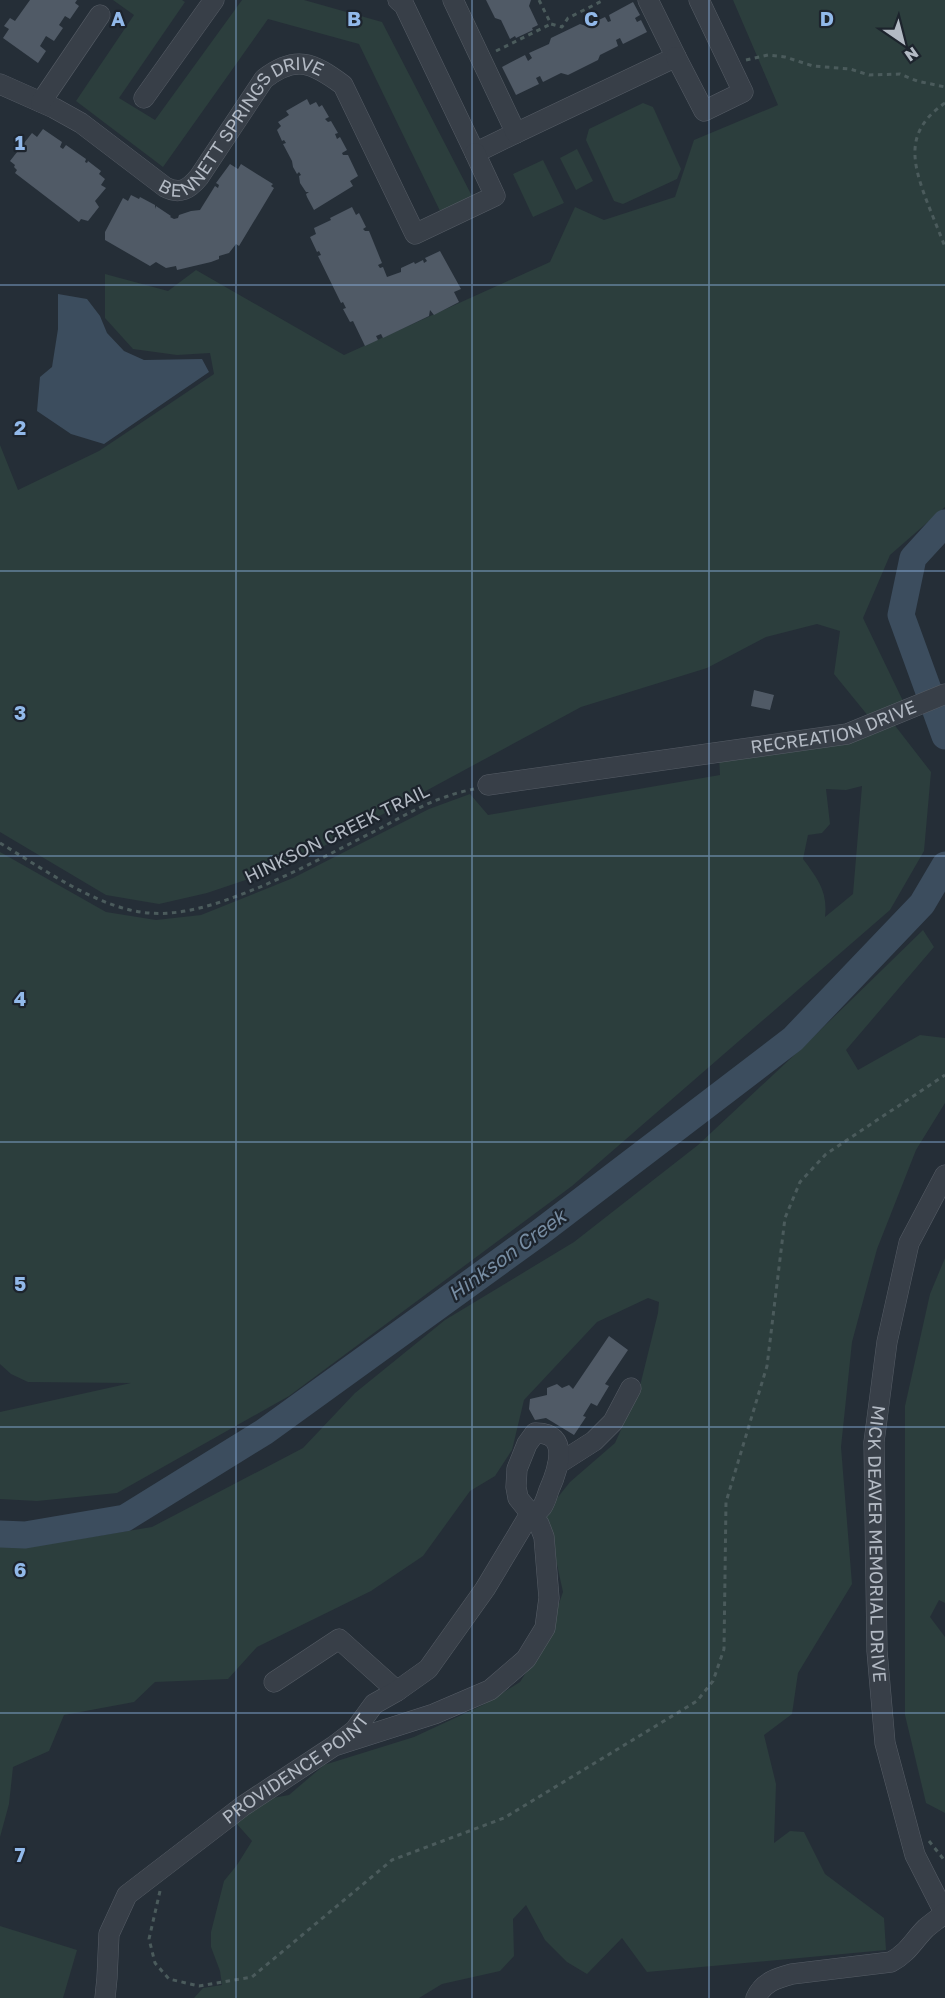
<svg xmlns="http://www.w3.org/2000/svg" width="945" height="1998" viewBox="0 0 945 1998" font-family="'Golos Text',sans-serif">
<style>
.green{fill:#2c3e3d;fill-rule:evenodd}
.water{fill:#3c4d5e}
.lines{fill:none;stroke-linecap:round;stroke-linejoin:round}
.river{stroke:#3c4d5e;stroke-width:27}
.building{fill:#505a66}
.minor-casing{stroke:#565d66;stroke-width:21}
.path{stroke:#4b5b5c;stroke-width:3;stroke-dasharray:4.5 4.5;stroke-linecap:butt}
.minor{stroke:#383f48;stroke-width:20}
.grid{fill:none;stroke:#92b9ea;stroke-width:1.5;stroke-opacity:0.55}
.labels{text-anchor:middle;stroke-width:4.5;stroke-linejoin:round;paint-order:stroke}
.street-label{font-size:18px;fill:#b3bac4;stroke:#1d242d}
.water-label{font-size:20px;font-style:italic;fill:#778da3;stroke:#1d242d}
.grid-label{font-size:20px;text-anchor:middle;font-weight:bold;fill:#92b9ea;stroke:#1d242d;stroke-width:4.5;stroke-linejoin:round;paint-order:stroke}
</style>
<rect width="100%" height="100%" fill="#252e37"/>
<g class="green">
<path d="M 113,0 L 182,0 L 185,2 L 119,98 L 155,120 L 242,0 L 304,0 L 382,22 L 473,198 L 441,213 L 359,44 L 268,19 L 163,167 L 76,101 L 134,15 Z"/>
<path d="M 733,0 L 945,0 L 945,507 L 890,555 L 863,618 L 903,701 L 869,717 L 834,674 L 840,631 L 817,624 L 766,637 L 707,668 L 581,707 L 287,866 L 207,893 L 159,904 L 106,895 L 0,832 L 0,445 L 18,490 L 99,451 L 214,374 L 210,353 L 177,355 L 133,349 L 105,318 L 105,274 L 168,291 L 196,270 L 344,355 L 550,262 L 575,207 L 604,220 L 675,197 L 694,140 L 778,105 Z"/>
<path d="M 643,103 L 653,107 L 681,169 L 677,179 L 623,204 L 614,201 L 586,140 L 589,129 Z"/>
<path d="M 577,149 L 593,181 L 576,190 L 560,158 Z"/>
<path d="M 543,160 L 564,203 L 533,217 L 513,174 Z"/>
<path d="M 893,723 L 931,772 L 924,851 L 890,910 L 572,1186 L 289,1396 L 117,1493 L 37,1501 L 0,1499 L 0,1412 L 131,1383 L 28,1382 L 11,1374 L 0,1364 L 0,852 L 106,912 L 156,920 L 201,915 L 293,878 L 429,809 L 470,794 L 488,815 L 720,775 L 719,756 ZM 862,786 L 853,894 L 825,917 C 828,892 818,879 803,859 L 808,835 L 822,833 L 830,824 L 826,789 L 846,790 Z"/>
<path d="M 923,930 L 934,947 L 846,1050 L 858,1070 L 920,1035 L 945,1038 L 945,1103 L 916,1150 L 877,1249 L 852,1342 L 841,1447 L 852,1584 L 798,1673 L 792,1714 L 764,1735 L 776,1784 L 774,1843 L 790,1831 L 804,1832 L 825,1874 L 884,1918 L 886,1950 L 647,1972 L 622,1938 L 587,1974 L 567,1962 L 545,1940 L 526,1905 L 513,1919 L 514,1956 L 500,1971 L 442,1984 L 419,1998 L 194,1998 L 203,1988 L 222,1985 L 220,1971 L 211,1947 L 211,1932 L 224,1881 L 237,1865 L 252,1841 L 236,1823 L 262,1800 L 289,1795 L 324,1765 L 414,1737 L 483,1705 L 520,1682 L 546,1641 L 563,1592 L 556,1560 L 534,1527 L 570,1482 L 615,1443 L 639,1390 L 658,1313 L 659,1302 L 648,1298 L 597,1322 L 524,1400 L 512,1450 L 495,1476 L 470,1491 L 423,1556 L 371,1591 L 257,1647 L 228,1679 L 155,1682 L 134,1702 L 64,1715 L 49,1751 L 13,1767 L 9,1804 L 0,1837 L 0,1546 L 30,1547 L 152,1527 L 303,1448 L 355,1393 L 445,1320 L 574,1242 L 698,1145 L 805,1045 Z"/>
<path d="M 945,1258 L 945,1603 L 939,1600 L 930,1617 L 945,1637 L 945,1813 L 926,1803 L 905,1715 L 905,1406 L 930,1294 Z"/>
<path d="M 0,1926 L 77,1950 L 63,1998 L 0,1998 Z"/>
</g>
<path class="water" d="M 58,294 L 87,299 L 100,316 L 107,333 L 124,351 L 144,360 L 202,359 L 209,372 L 104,444 L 71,434 L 37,411 L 40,377 L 52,367 L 58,329 Z"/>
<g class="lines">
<g class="river">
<path d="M 945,523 L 913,558 L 901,615 L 945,736"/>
<path d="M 0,1534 L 25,1535 L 125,1518 L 264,1432 L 539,1233 L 793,1039 L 922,904 L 945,865"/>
</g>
</g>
<g class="building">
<path d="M 30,0 L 77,0 L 75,3 L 79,6 L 70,19 L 65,16 L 59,25 L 63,28 L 54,41 L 46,36 L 40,46 L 46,51 L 38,63 L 3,38 L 9,29 L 4,26 L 10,18 L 15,21 Z"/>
<path d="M 486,0 L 531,0 L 529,6 L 538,25 L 532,28 L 533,30 L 516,38 L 515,36 L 510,39 L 501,20 L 495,18 Z"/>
<path d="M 633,2 L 640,15 L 635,18 L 637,22 L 641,20 L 647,32 L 623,44 L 620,38 L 616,40 L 618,46 L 600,55 L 598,60 L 568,75 L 561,73 L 543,82 L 540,76 L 536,78 L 539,84 L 516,95 L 502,67 L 525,55 L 528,61 L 532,58 L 529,53 L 549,44 L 551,38 L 580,24 L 586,26 L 605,17 L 608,22 L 611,21 L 609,15 Z"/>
<path d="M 307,99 L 310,105 L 316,102 L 319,107 L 322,105 L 329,117 L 325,119 L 328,122 L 331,121 L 338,133 L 335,134 L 337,139 L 340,137 L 347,150 L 342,153 L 343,155 L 348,155 L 358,176 L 350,181 L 353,186 L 314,210 L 307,197 L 306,194 L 309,192 L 306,192 L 300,183 L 299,176 L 301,175 L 299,172 L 297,174 L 293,167 L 292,161 L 283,144 L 286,143 L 284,140 L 282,141 L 277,130 L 281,126 L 278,122 L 289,115 L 286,111 Z"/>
<path d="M 43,129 L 62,142 L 60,147 L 63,149 L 66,145 L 86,159 L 85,162 L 87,163 L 88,161 L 101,171 L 99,174 L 105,179 L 101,185 L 106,188 L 95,201 L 99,207 L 88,221 L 81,219 L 79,222 L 15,173 L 17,170 L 14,167 L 15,165 L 10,161 L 32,133 L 37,137 Z"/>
<path d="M 230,164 L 238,169 L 241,164 L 273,184 L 271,186 L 274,188 L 239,246 L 236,244 L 229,253 L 219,256 L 219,259 L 211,262 L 177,270 L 176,266 L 166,268 L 156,262 L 150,266 L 105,240 L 105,232 L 123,198 L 128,201 L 131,195 L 139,199 L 140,197 L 155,205 L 155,209 L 156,206 L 171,216 L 170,217 L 174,219 L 178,218 L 179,215 L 191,211 L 200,210 L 215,186 L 218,188 L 219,185 L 216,183 Z"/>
<path d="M 352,207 L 356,215 L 359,213 L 366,227 L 363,229 L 365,231 L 369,231 L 382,263 L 378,265 L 380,268 L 383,267 L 387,277 L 401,272 L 401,268 L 414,262 L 415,264 L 423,260 L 424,263 L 427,261 L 425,258 L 440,251 L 461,289 L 454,292 L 459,302 L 434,315 L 430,310 L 429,316 L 383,338 L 381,334 L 376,336 L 378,340 L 365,346 L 353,321 L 350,322 L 343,309 L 346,308 L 343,302 L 341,303 L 318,256 L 321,255 L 319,251 L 317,252 L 310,237 L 316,234 L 314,228 L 331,220 L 330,218 Z"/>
<path d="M 754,690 L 774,695 L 770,710 L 751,706 Z"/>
<path d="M 609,1336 L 628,1350 L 605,1384 L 609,1386 L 597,1406 L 591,1403 L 583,1416 L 586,1417 L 574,1435 L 546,1418 L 535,1420 L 529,1409 L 530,1399 L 547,1395 L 547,1388 L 557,1384 L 562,1388 L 569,1385 L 573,1389 Z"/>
</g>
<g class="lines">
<defs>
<g id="minor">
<path d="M 398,0 L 404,5 L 475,153 L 516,133"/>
<path d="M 453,0 L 516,133 L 676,57 L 648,0"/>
<path d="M 676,57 L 704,111 L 743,92 L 699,0"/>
<path id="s1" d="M 0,84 L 54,108 L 81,123 L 165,187 C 180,195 189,189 199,177 L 264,79 C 296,54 313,63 343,85 L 415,234 L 495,196 L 475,153"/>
<path d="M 144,98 L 214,0"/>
<path d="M 41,102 L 100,15"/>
<path id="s2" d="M 488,785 L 847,734 L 945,694"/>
<path id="s3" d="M 945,1175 L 909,1243 L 887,1342 L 874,1442 L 877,1651 L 885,1743 L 915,1855 L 945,1914"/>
<path d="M 558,1464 L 594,1441 L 613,1422 L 631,1388"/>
<path d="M 274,1682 L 339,1639 L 397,1691"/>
<path id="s4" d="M 105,1998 L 107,1978 L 109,1934 L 127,1895 L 243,1806 L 334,1746 L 355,1730 L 374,1704 L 397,1691 L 428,1669 L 485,1589 L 530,1514 C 535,1513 539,1511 542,1507 C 545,1503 547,1496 549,1490 C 558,1470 571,1432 535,1433 L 527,1444 L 517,1469 L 516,1487 L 518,1498 L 539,1524 L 544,1537 L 549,1598 L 545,1628 L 526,1659 L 490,1690 L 434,1714 L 334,1746"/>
<path d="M 756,1998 C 763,1982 777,1978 792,1974 L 891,1962 C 908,1953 913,1941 926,1928 C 932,1923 939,1918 945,1913"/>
</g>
</defs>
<use href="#minor" class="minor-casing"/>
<g class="path">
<path d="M 539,0 L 551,24 L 562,27 L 568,18 L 604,0"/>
<path d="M 496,51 L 551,24"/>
<path d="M 746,60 L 768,55 L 785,57 L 813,66 L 850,69 L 869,75 L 900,74 L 917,81 L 945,87"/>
<path d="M 945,103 C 906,130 911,159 926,199 C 932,215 939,231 945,247"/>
<path d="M 0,843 C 40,867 85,899 130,910 C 166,919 203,909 237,896 C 286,878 331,853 377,830 C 400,818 423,804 448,796 C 456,793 465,791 474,789"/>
<path d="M 929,1841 L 945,1861"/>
<path d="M 160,1891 L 149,1939 L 155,1963 L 169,1979 L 199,1986 L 252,1977 L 392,1860 L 504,1818 L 697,1701 L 713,1681 L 724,1649 L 726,1502 L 767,1366 L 785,1218 L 800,1182 L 826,1154 L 945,1075"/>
</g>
<use href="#minor" class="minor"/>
</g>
<path class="grid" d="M 236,0 L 236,1998M 472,0 L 472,1998M 709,0 L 709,1998M 0,285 L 945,285M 0,571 L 945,571M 0,856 L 945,856M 0,1142 L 945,1142M 0,1427 L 945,1427M 0,1713 L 945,1713"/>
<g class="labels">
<g class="street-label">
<text dy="6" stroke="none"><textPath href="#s1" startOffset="303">BENNETT SPRINGS DRIVE</textPath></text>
<text dy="6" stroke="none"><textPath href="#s2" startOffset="351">RECREATION DRIVE</textPath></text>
<text transform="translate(337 834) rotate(-26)" y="6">HINKSON CREEK TRAIL</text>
<text dy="6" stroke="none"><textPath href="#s3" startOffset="381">MICK DEAVER MEMORIAL DRIVE</textPath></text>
<text dy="6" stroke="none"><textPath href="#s4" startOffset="318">PROVIDENCE POINT</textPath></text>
</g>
<g class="water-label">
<text transform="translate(507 1255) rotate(-36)" y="7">Hinkson Creek</text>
</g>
</g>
<g class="grid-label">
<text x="118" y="26">A</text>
<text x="354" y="26">B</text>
<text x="591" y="26">C</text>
<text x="827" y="26">D</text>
<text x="20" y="150">1</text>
<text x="20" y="435">2</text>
<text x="20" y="720">3</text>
<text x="20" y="1006">4</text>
<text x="20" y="1291">5</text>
<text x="20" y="1577">6</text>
<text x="20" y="1862">7</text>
</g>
<g transform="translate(903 42) rotate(145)" stroke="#1d242d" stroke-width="4.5" paint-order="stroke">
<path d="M0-4.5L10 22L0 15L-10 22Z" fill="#b3bac4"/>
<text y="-9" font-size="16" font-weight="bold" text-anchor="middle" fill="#b3bac4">N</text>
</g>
</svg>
